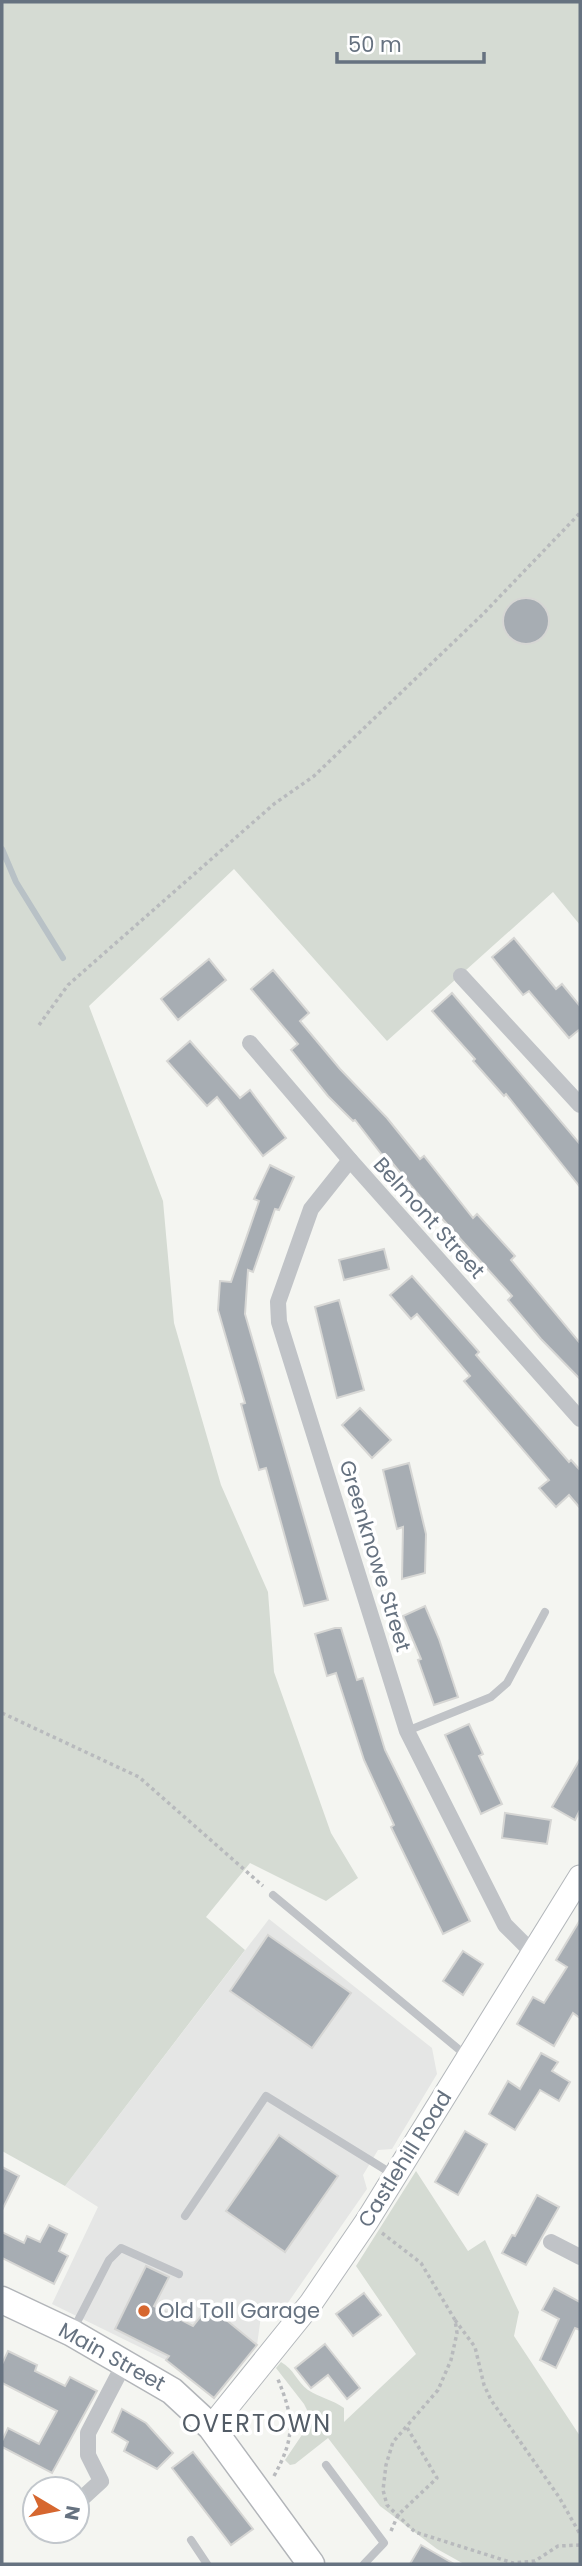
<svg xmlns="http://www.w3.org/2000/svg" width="582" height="2566" viewBox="0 0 582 2566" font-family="Poppins,sans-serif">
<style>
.built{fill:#e5e6e5}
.green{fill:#d5dbd3}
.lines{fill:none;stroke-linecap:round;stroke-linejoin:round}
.stream{stroke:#b8c1c6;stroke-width:6}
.building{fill:#a7adb3;stroke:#d6d6d4;stroke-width:2}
.secondary-casing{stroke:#b3b7bb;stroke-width:25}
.primary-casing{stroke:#b2b5b9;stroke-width:29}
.path{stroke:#b8babd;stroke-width:3.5;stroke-dasharray:3.5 3.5;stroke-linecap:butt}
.service{stroke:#c0c3c7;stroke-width:8}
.minor{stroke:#c0c3c7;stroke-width:16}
.secondary{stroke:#fff;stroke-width:23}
.primary{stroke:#fff;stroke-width:26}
.poi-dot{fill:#d6672f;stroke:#fff;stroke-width:2.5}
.labels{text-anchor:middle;stroke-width:7;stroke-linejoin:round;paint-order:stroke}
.street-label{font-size:21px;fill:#667280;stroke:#fff}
.poi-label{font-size:21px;fill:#667280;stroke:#fff;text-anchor:start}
.quarter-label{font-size:24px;letter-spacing:2px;fill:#535c66;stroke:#fff}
</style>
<rect width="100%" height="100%" fill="#f4f5f1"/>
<path class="built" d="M 269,1919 L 432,2048 L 437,2074 L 392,2149 L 378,2150 L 363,2175 L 367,2189 L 278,2317 L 261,2316 L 257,2345 L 214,2398 L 166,2360 L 52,2304 L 98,2207 L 65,2186 Z"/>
<g class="green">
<path d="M 2,2 L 580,2 L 580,925 L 553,892 L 387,1041 L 234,869 L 89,1006 L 163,1201 L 174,1323 L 221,1485 L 268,1592 L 274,1672 L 331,1833 L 358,1878 L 326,1901 L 250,1863 L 206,1917 L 245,1950 L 65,2186 L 2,2151 Z"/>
<path d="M 416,2171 L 468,2251 L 485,2240 L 519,2312 L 514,2336 L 580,2436 L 580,2564 L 464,2564 L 437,2549 L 380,2506 L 328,2438 L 295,2464 L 290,2465 L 285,2460 L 312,2420 L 304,2404 L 276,2368 L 281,2362 C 294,2369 297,2382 308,2390 C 319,2397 333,2400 344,2408 L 344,2422 L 416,2354 L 356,2266 Z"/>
</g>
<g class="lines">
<path class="stream" d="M 2,849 L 16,882 L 63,958"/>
</g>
<g class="building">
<circle cx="526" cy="621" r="23"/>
<path d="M 514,938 L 556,989 L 562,984 L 580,1006 L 580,1029 L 569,1038 L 529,991 L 523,995 L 492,957 Z"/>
<path d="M 209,959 L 226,980 L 178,1020 L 161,999 Z"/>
<path d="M 273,970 L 309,1013 L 300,1021 L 340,1069 L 387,1118 L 420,1159 L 424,1156 L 473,1218 L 477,1214 L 515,1256 L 511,1260 L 580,1343 L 580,1379 L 541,1339 L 508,1300 L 512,1296 L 437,1213 L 435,1215 L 385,1154 L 383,1156 L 355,1120 L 353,1121 L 328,1096 L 291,1050 L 298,1044 L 251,989 Z"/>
<path d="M 452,993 L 580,1144 L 580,1187 L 506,1094 L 504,1096 L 473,1061 L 475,1059 L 432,1011 Z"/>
<path d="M 190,1041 L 240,1098 L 250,1090 L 286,1138 L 263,1156 L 217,1097 L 207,1106 L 167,1061 Z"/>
<path d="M 270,1165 L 294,1177 L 279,1210 L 275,1209 L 253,1272 L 248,1270 L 245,1314 L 328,1600 L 304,1606 L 266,1468 L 259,1470 L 241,1404 L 245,1403 L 218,1310 L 220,1281 L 231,1282 L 259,1201 L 254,1199 Z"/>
<path d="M 384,1249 L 389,1269 L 344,1280 L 339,1260 Z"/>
<path d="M 412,1276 L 479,1352 L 476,1355 L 569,1462 L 571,1460 L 580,1470 L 580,1508 L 569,1495 L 556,1507 L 539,1488 L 549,1480 L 464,1381 L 470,1376 L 417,1314 L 411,1319 L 390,1295 Z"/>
<path d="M 339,1300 L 364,1390 L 337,1398 L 315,1307 Z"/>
<path d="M 360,1408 L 391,1440 L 372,1458 L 342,1425 Z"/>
<path d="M 409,1463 L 426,1534 L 425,1573 L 402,1579 L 403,1527 L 397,1529 L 383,1470 Z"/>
<path d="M 425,1606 L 439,1639 L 458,1697 L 434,1705 L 418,1660 L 421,1659 L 403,1616 Z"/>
<path d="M 335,1628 L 341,1628 L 357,1680 L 363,1678 L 385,1750 L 470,1921 L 443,1934 L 391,1827 L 394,1825 L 364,1760 L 336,1673 L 327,1676 L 315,1634 Z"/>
<path d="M 469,1724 L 483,1754 L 479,1756 L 502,1804 L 481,1814 L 445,1735 Z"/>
<path d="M 580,1759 L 580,1810 L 575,1820 L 552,1807 Z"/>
<path d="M 505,1813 L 551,1820 L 547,1844 L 502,1838 Z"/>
<path d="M 580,1920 L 580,2018 L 573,2013 L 554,2046 L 517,2024 L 533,1997 L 544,2003 L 567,1967 L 556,1960 Z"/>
<path d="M 268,1935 L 351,1993 L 312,2048 L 230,1991 Z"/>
<path d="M 463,1951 L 483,1964 L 463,1995 L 443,1981 Z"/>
<path d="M 541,2053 L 558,2062 L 552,2071 L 570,2082 L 559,2101 L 540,2090 L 515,2130 L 489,2114 L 508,2081 L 520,2089 Z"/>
<path d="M 465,2131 L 487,2144 L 458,2195 L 435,2182 Z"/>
<path d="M 279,2135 L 338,2176 L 285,2252 L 226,2211 Z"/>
<path d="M 2,2167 L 19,2176 L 2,2210 Z"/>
<path d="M 537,2195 L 559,2207 L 526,2265 L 502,2253 L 512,2235 L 515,2236 Z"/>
<path d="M 49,2225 L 67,2234 L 59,2251 L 68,2256 L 54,2284 L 2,2258 L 2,2232 L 24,2243 L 27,2236 L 40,2242 Z"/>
<path d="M 146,2266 L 169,2277 L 154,2306 L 193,2326 L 209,2306 L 257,2345 L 214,2398 L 166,2360 L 169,2356 L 115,2329 Z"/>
<path d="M 554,2288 L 580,2302 L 580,2330 L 575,2328 L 556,2368 L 540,2360 L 559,2319 L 542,2310 Z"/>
<path d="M 364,2293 L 381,2315 L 353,2336 L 336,2314 Z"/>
<path d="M 325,2344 L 360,2388 L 347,2399 L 328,2375 L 311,2388 L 295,2368 Z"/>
<path d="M 8,2351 L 37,2365 L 35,2371 L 65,2386 L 70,2377 L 97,2391 L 52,2473 L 2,2447 L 2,2441 L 8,2428 L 39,2444 L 57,2411 L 2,2383 L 2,2364 Z"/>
<path d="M 122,2409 L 146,2423 L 173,2453 L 157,2469 L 124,2451 L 128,2442 L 112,2432 Z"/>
<path d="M 193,2452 L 253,2529 L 231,2545 L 172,2468 Z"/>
<path d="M 421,2545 L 454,2564 L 410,2564 Z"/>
</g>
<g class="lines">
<defs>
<path id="secondary" d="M 211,2427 L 311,2303 L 367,2221 L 580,1877"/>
<path id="primary" d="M 2,2300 L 72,2333 L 172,2391 L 211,2427 L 311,2564"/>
</defs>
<use href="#secondary" class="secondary-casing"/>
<use href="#primary" class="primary-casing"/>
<g class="path">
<path d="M 39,1025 L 68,985 L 274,804 L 314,776 L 483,614 L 580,513"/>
<path d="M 2,1713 L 139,1777 L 263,1886"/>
<path d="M 382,2233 L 421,2263 L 455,2320 L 457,2333 L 451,2360 L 438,2390 L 393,2442 L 386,2465 L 383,2490 L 387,2505 L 415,2532 L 513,2563 L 535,2561 L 558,2546 L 580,2545"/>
<path d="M 455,2320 L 475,2347 L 484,2385 L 491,2400 L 559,2497 L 580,2534"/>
<path d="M 274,2476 C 296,2436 294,2418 277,2377"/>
<path d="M 391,2531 L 398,2515 L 437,2478 L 406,2426"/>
</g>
<g class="service">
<path d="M 407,1731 L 491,1697 L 507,1683 L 545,1612"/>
<path d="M 273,1895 L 468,2057"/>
<path d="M 185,2216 L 266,2096 L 394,2175"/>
<path d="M 73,2330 L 109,2260 L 121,2248 L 179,2274"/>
<path d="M 326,2465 L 384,2543 L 364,2564"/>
<path d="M 191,2540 L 207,2564"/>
</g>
<g class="minor">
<path d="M 461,976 L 580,1105"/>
<path d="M 250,1043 L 350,1160 L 580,1419"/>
<path d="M 350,1160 L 311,1209 L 278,1302 L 279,1322 L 407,1731 L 505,1925 L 533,1953"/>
<path d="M 551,2242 L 580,2257"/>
<path d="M 77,2503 L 101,2481 L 88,2455 L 88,2433 L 124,2364"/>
</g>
<use href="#secondary" class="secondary"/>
<use href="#primary" class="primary"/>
</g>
<circle class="poi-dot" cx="144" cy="2311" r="7"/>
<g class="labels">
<g class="street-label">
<text transform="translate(429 1218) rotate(48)" y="7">Belmont Street</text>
<text transform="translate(375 1556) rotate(73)" y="7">Greenknowe Street</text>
<text transform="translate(405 2159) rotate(-58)" y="7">Castlehill Road</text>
<text transform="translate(112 2357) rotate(29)" y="7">Main Street</text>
</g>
<g class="poi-label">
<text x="158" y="2318">Old Toll Garage</text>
</g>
<g class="quarter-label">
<text x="257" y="2432">OVERTOWN</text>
</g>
</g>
<rect width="582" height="2566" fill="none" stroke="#667280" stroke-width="7"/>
<g transform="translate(56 2510) rotate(100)"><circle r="33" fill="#ffffff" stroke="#c2c7cc" stroke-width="2"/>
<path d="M0-5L12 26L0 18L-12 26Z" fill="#d6672f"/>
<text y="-10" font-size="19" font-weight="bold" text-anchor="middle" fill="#667280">N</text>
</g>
<path d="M337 52v10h147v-10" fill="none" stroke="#667280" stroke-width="3.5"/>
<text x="348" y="52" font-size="21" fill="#667280" stroke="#ffffff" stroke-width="5" paint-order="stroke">50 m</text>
</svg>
